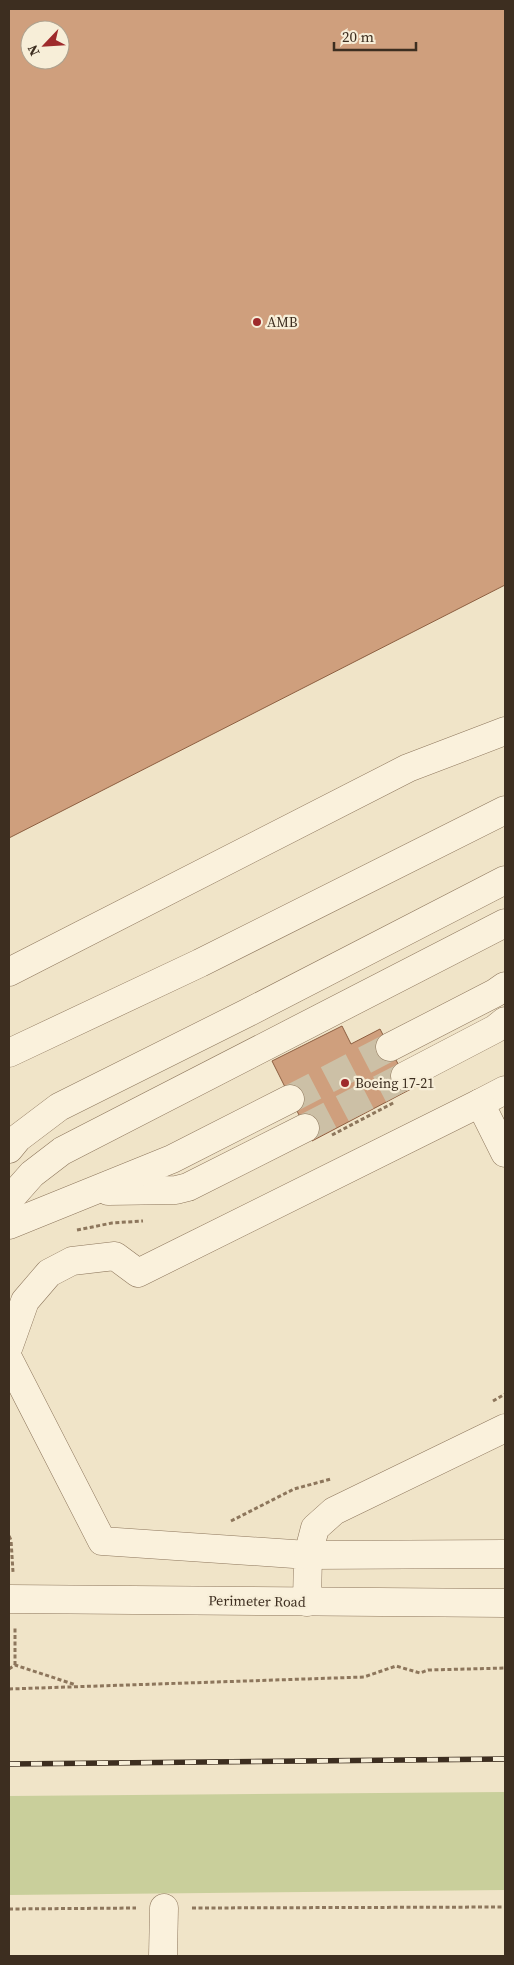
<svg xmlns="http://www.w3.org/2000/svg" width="514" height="1965" viewBox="0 0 514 1965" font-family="'Source Serif 4',serif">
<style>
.green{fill:#c9cf9b}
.building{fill:#cf9f7d;stroke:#8d5f41;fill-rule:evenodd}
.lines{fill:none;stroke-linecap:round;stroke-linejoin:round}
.minor-tunnel{stroke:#ccc0a6;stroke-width:28;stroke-dasharray:28 14;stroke-linecap:butt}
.minor-casing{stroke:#8d765c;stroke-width:29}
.path{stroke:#8d765c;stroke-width:3;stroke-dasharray:4 2.5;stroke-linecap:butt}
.minor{stroke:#faf1dc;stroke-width:28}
.rail-casing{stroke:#3d2e20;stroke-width:5.5}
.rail{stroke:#f7eed8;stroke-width:4;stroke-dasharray:11;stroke-linecap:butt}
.poi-dot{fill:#9e2a2b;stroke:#f7eed8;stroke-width:2}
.labels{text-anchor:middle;stroke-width:4.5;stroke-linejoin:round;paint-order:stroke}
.poi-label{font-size:14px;fill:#3d2e20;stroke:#f7eed8;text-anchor:start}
.street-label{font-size:14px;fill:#3d2e20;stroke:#f7eed8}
</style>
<rect width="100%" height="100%" fill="#f0e4c8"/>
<path class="green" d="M 505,1792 L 505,1890 L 9,1895 L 9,1796 Z"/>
<g class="building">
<path d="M 9,9 L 505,9 L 505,585 L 9,838 ZM 30,30 L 60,30 L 60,60 L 30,60 Z"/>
<path d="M 342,1026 L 351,1044 L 380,1029 L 411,1089 L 312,1141 L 272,1061 Z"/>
</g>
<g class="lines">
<g class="minor-tunnel">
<path d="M 290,1099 L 390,1047"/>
<path d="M 305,1128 L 405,1076"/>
</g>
<defs>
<g id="minor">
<path d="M 9,972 L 408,768 L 505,731"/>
<path d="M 390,1047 L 495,993 L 505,986"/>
<path d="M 9,1053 L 200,963 L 505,810"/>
<path d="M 405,1076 L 495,1029 L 505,1021"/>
<path d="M 505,1090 L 480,1103 L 505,1153"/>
<path d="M 9,1149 L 18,1138 L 59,1107 L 247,1013 L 505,880"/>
<path d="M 108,1191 L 176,1190 L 188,1187 L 305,1128"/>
<path d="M 9,1200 L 32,1174 L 62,1151 L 505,923"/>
<path d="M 9,1225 L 172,1159 L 290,1099"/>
<path d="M 9,1346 L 25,1301 L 49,1273 L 72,1261 L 115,1256 L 138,1273 L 480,1103"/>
<path d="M 9,1360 L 102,1541 L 308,1555 L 307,1602"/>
<path d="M 505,1428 L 334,1511 L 315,1528 L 308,1555 L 505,1554"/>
<path d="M 9,1599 L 505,1603"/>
<path d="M 163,1956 L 164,1908"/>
</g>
</defs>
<use href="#minor" class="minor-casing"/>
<g class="path">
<path d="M 332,1135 L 395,1102"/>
<path d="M 77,1230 L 112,1223 L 143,1221"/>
<path d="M 493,1401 L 505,1394"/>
<path d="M 231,1521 L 294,1489 L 331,1479"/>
<path d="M 9,1536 L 11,1540 L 13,1572"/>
<path d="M 15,1665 L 15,1626"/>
<path d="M 9,1669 L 15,1665 L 76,1685"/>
<path d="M 9,1689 L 364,1677 L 396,1666 L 420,1673 L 428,1670 L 505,1668"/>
<path d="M 192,1908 L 505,1907"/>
<path d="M 9,1909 L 136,1908"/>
</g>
<use href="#minor" class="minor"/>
<defs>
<path id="rail" d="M 9,1764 L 505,1759"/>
</defs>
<use href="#rail" class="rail-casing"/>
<use href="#rail" class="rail"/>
</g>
<g class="poi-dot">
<circle cx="257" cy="322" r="5"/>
<circle cx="345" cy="1083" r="5"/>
</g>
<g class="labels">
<g class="poi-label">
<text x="267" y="327">AMB</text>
<text x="355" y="1088">Boeing 17-21</text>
</g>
<g class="street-label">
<text transform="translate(257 1601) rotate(1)" y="5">Perimeter Road</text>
</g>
</g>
<rect width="514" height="1965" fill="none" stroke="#3d2e20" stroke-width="20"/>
<g transform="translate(45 45) rotate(245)"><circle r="24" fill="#f7eed8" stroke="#ada18e"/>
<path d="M0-4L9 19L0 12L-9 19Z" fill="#9e2a2b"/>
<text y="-8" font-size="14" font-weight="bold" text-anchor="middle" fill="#3d2e20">N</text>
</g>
<path d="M334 42v8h82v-8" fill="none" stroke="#3d2e20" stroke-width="2.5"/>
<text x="342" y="42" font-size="15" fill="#3d2e20" stroke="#f7eed8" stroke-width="4" paint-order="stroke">20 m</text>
</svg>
